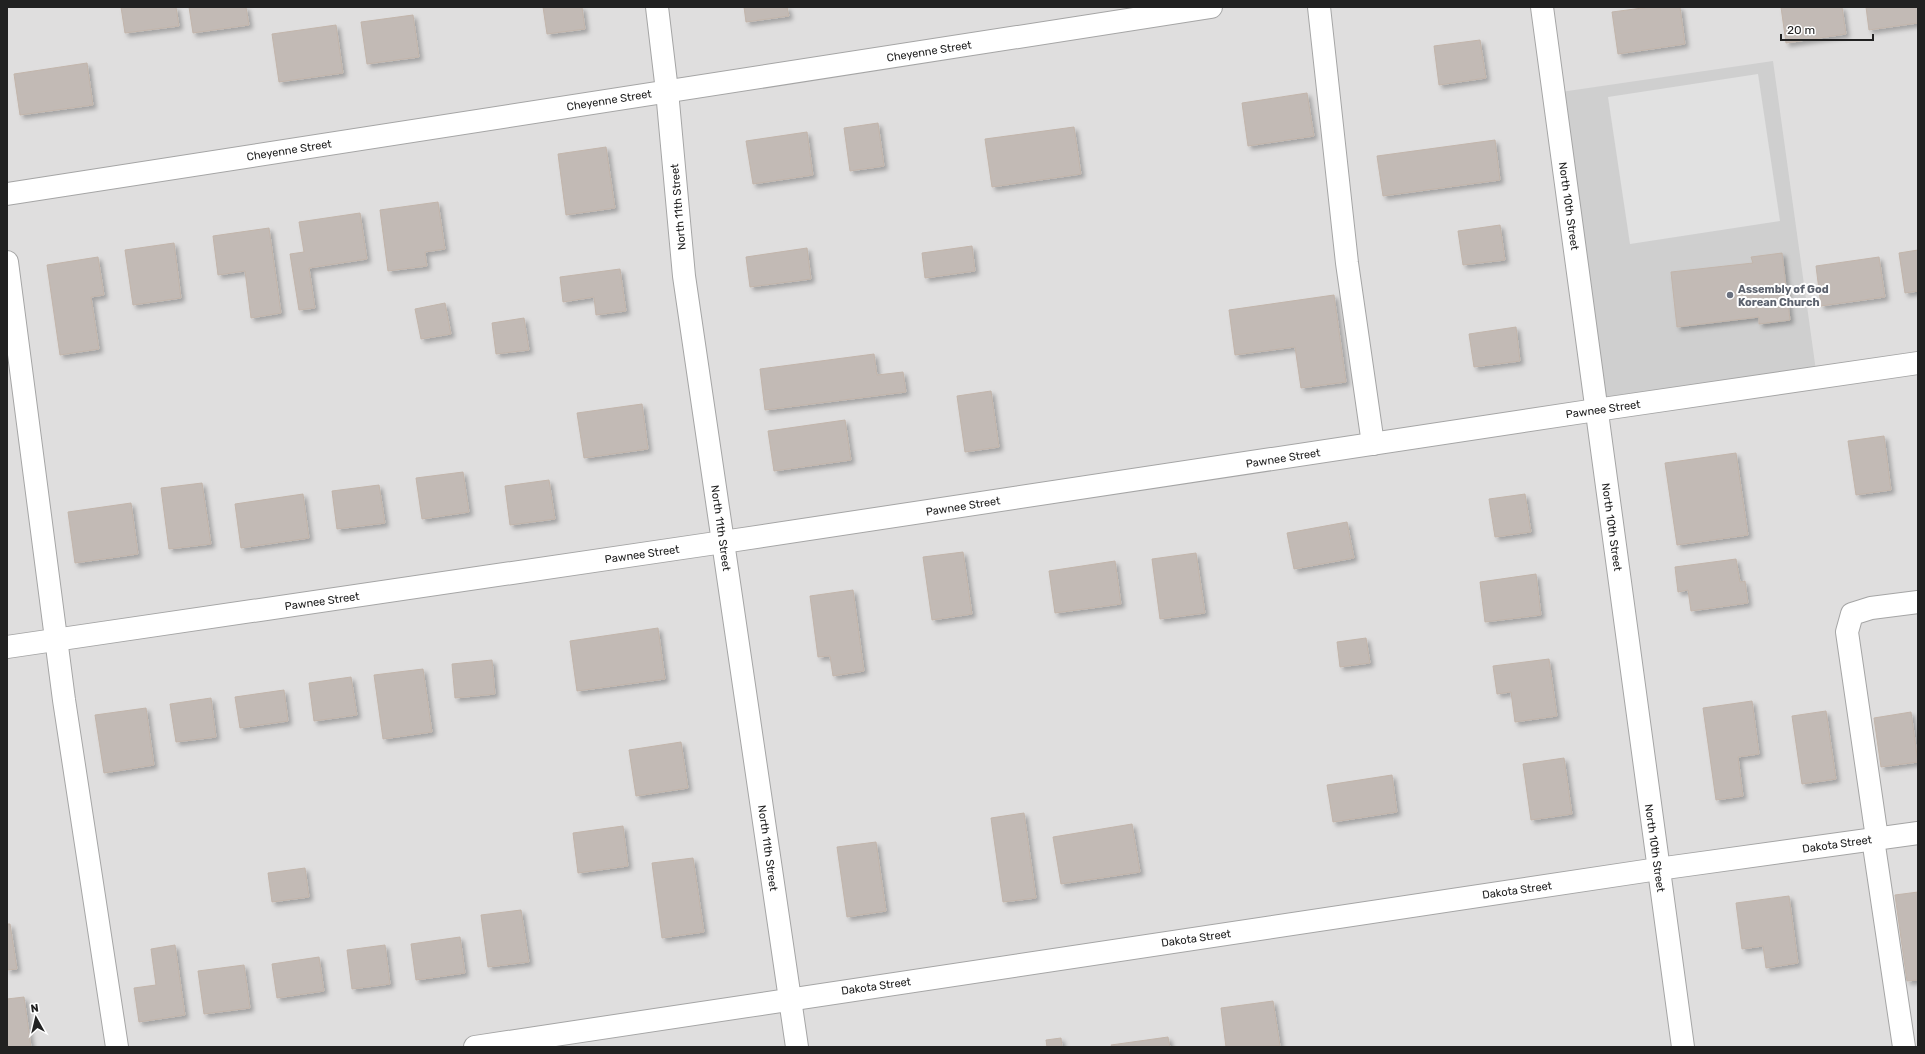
<svg xmlns="http://www.w3.org/2000/svg" width="1925" height="1054" viewBox="0 0 1925 1054" font-family="Rubik,sans-serif">
<style>
.residential{fill:#dfdede}
.religious{fill:#cfcfcf}
.parking{fill:#e1e1e1}
.building{fill:#c2bab5;stroke:#c2b5ab;filter:url(#shadow)}
.lines{fill:none;stroke-linecap:round;stroke-linejoin:round}
.minor-casing{stroke:#a5a5a5;stroke-width:24}
.minor{stroke:#fff;stroke-width:22}
.worship-dot{fill:#6b7280;stroke:#fff;stroke-width:1.5}
.labels{text-anchor:middle;stroke-width:4;stroke-linejoin:round;paint-order:stroke}
.street-label{font-size:11px;fill:#212121;stroke:#fff}
.worship-label{font-size:11px;font-weight:bold;fill:#5b616d;stroke:#fff;text-anchor:start}
</style>
<defs>
<filter id="shadow"><feDropShadow dx="3.5" dy="3.5" stdDeviation="2" flood-color="#0004"/></filter>
</defs>
<rect width="100%" height="100%" fill="#f1eee9"/>
<rect class="residential" x="7" y="7" width="1911" height="1040"/>
<path class="religious" d="M 1773,61 L 1817,378 L 1596,410 L 1554,93 Z"/>
<path class="parking" d="M 1758,74 L 1780,221 L 1630,244 L 1608,97 Z"/>
<g class="building">
<path d="M 121,7 L 176,7 L 179,26 L 125,33 Z"/>
<path d="M 189,7 L 246,7 L 249,25 L 193,33 Z"/>
<path d="M 543,7 L 582,7 L 585,29 L 547,34 Z"/>
<path d="M 744,7 L 787,7 L 789,16 L 746,22 Z"/>
<path d="M 1650,7 L 1680,7 L 1685,44 L 1618,54 L 1612,12 Z"/>
<path d="M 1781,7 L 1842,7 L 1846,34 L 1786,43 Z"/>
<path d="M 1866,7 L 1918,7 L 1918,23 L 1869,30 Z"/>
<path d="M 413,15 L 419,57 L 367,64 L 361,22 Z"/>
<path d="M 336,25 L 343,73 L 279,82 L 272,34 Z"/>
<path d="M 1480,40 L 1486,78 L 1439,85 L 1434,46 Z"/>
<path d="M 87,63 L 93,105 L 20,115 L 14,74 Z"/>
<path d="M 1307,93 L 1314,136 L 1248,146 L 1242,103 Z"/>
<path d="M 878,123 L 884,166 L 850,171 L 844,128 Z"/>
<path d="M 1074,127 L 1081,174 L 992,187 L 985,139 Z"/>
<path d="M 807,132 L 813,175 L 753,184 L 746,141 Z"/>
<path d="M 1495,140 L 1500,180 L 1383,196 L 1377,156 Z"/>
<path d="M 606,147 L 615,208 L 566,215 L 558,154 Z"/>
<path d="M 438,202 L 445,249 L 425,252 L 427,266 L 388,271 L 380,210 Z"/>
<path d="M 360,213 L 367,259 L 309,268 L 315,308 L 299,310 L 290,254 L 304,252 L 299,222 Z"/>
<path d="M 1500,225 L 1505,260 L 1463,265 L 1458,231 Z"/>
<path d="M 269,228 L 281,313 L 251,318 L 245,271 L 218,275 L 213,236 Z"/>
<path d="M 174,243 L 181,298 L 133,305 L 125,250 Z"/>
<path d="M 972,246 L 975,271 L 925,278 L 922,253 Z"/>
<path d="M 807,248 L 811,279 L 750,287 L 746,257 Z"/>
<path d="M 1918,250 L 1918,291 L 1905,293 L 1899,253 Z"/>
<path d="M 1782,253 L 1790,320 L 1759,324 L 1759,317 L 1677,327 L 1671,272 L 1753,263 L 1751,257 Z"/>
<path d="M 98,257 L 104,295 L 91,297 L 99,349 L 60,355 L 47,265 Z"/>
<path d="M 1879,257 L 1885,297 L 1821,306 L 1816,266 Z"/>
<path d="M 620,269 L 626,311 L 596,315 L 594,297 L 563,302 L 560,277 Z"/>
<path d="M 1334,295 L 1346,382 L 1301,388 L 1295,347 L 1235,355 L 1229,310 Z"/>
<path d="M 445,303 L 451,334 L 421,339 L 415,309 Z"/>
<path d="M 524,318 L 529,350 L 496,354 L 492,323 Z"/>
<path d="M 1516,327 L 1520,361 L 1474,367 L 1469,334 Z"/>
<path d="M 874,354 L 877,375 L 903,372 L 906,392 L 765,410 L 760,369 Z"/>
<path d="M 991,391 L 999,447 L 965,452 L 957,396 Z"/>
<path d="M 642,404 L 648,449 L 584,458 L 577,413 Z"/>
<path d="M 845,420 L 851,460 L 774,471 L 768,431 Z"/>
<path d="M 1884,436 L 1891,490 L 1856,495 L 1848,441 Z"/>
<path d="M 1736,453 L 1748,535 L 1677,545 L 1665,463 Z"/>
<path d="M 463,472 L 469,512 L 422,519 L 416,478 Z"/>
<path d="M 549,480 L 555,519 L 510,525 L 505,486 Z"/>
<path d="M 202,483 L 211,544 L 169,549 L 161,488 Z"/>
<path d="M 379,485 L 385,523 L 337,529 L 332,491 Z"/>
<path d="M 303,494 L 309,538 L 241,548 L 235,504 Z"/>
<path d="M 1525,494 L 1531,532 L 1495,537 L 1489,499 Z"/>
<path d="M 131,503 L 138,554 L 75,563 L 68,512 Z"/>
<path d="M 1347,522 L 1354,558 L 1294,569 L 1287,533 Z"/>
<path d="M 963,552 L 972,614 L 932,620 L 923,557 Z"/>
<path d="M 1196,553 L 1205,613 L 1160,619 L 1152,559 Z"/>
<path d="M 1736,559 L 1740,582 L 1745,581 L 1748,603 L 1691,611 L 1688,590 L 1678,592 L 1675,567 Z"/>
<path d="M 1115,561 L 1121,604 L 1055,613 L 1049,571 Z"/>
<path d="M 1536,574 L 1541,615 L 1485,622 L 1480,582 Z"/>
<path d="M 853,590 L 864,671 L 833,676 L 830,656 L 818,657 L 810,596 Z"/>
<path d="M 658,628 L 665,679 L 577,691 L 570,641 Z"/>
<path d="M 1366,638 L 1370,663 L 1340,667 L 1337,642 Z"/>
<path d="M 1549,659 L 1557,716 L 1515,722 L 1511,692 L 1497,694 L 1493,666 Z"/>
<path d="M 492,660 L 495,694 L 455,698 L 452,664 Z"/>
<path d="M 423,669 L 432,732 L 383,739 L 374,675 Z"/>
<path d="M 351,677 L 357,715 L 314,721 L 309,683 Z"/>
<path d="M 284,690 L 288,721 L 240,728 L 235,697 Z"/>
<path d="M 211,698 L 216,737 L 176,742 L 170,704 Z"/>
<path d="M 1752,701 L 1759,754 L 1738,757 L 1743,796 L 1716,800 L 1703,708 Z"/>
<path d="M 146,708 L 154,765 L 104,773 L 95,715 Z"/>
<path d="M 1826,711 L 1836,779 L 1802,784 L 1792,716 Z"/>
<path d="M 1911,712 L 1918,762 L 1881,767 L 1874,718 Z"/>
<path d="M 681,742 L 688,788 L 636,796 L 629,750 Z"/>
<path d="M 1564,758 L 1572,814 L 1531,820 L 1523,764 Z"/>
<path d="M 1392,775 L 1397,812 L 1333,822 L 1327,785 Z"/>
<path d="M 1024,813 L 1036,898 L 1003,902 L 991,818 Z"/>
<path d="M 1132,824 L 1140,872 L 1061,884 L 1053,837 Z"/>
<path d="M 623,826 L 628,866 L 578,873 L 573,833 Z"/>
<path d="M 876,842 L 886,911 L 847,917 L 837,847 Z"/>
<path d="M 693,858 L 704,932 L 662,938 L 652,863 Z"/>
<path d="M 305,868 L 309,897 L 272,902 L 268,873 Z"/>
<path d="M 1918,892 L 1918,980 L 1907,981 L 1895,895 Z"/>
<path d="M 1789,896 L 1798,963 L 1766,968 L 1763,946 L 1742,949 L 1736,903 Z"/>
<path d="M 521,910 L 529,962 L 488,967 L 481,915 Z"/>
<path d="M 7,924 L 10,924 L 17,969 L 7,970 Z"/>
<path d="M 460,937 L 465,973 L 416,980 L 411,944 Z"/>
<path d="M 175,945 L 185,1015 L 139,1022 L 134,988 L 156,985 L 151,949 Z"/>
<path d="M 385,945 L 390,984 L 352,989 L 347,950 Z"/>
<path d="M 319,957 L 324,991 L 277,998 L 272,964 Z"/>
<path d="M 244,965 L 250,1008 L 204,1014 L 198,971 Z"/>
<path d="M 24,997 L 31,1047 L 7,1047 L 7,999 Z"/>
<path d="M 1273,1001 L 1280,1046 L 1226,1047 L 1221,1008 Z"/>
<path d="M 1168,1037 L 1170,1047 L 1112,1047 L 1111,1045 Z"/>
<path d="M 1061,1038 L 1062,1047 L 1047,1047 L 1046,1040 Z"/>
</g>
<g class="lines">
<defs>
<g id="minor">
<path d="M 657,7 L 667,91 L 684,276 L 797,1047"/>
<path d="M 1319,7 L 1347,263 L 1373,444"/>
<path d="M 1542,7 L 1683,1047"/>
<path d="M 7,194 L 1211,7"/>
<path d="M 7,262 L 64,700 L 117,1047"/>
<path d="M 7,647 L 723,542 L 1596,410 L 1918,363"/>
<path d="M 1877,838 L 1847,632 L 1852,614 L 1871,608 L 1918,602"/>
<path d="M 1873,839 L 1904,1047"/>
<path d="M 475,1047 L 1658,869 L 1918,833"/>
</g>
</defs>
<use href="#minor" class="minor-casing"/>
<use href="#minor" class="minor"/>
</g>
<circle class="worship-dot" cx="1730" cy="295" r="4"/>
<g class="labels">
<g class="street-label">
<text transform="translate(929 51) rotate(-9)" y="4">Cheyenne Street</text>
<text transform="translate(609 100) rotate(-9)" y="4">Cheyenne Street</text>
<text transform="translate(289 150) rotate(-9)" y="4">Cheyenne Street</text>
<text transform="translate(1569 206) rotate(82)" y="4">North 10th Street</text>
<text transform="translate(678 207) rotate(-95)" y="4">North 11th Street</text>
<text transform="translate(1603 409) rotate(-8)" y="4">Pawnee Street</text>
<text transform="translate(1283 458) rotate(-9)" y="4">Pawnee Street</text>
<text transform="translate(963 506) rotate(-9)" y="4">Pawnee Street</text>
<text transform="translate(1612 527) rotate(82)" y="4">North 10th Street</text>
<text transform="translate(721 528) rotate(82)" y="4">North 11th Street</text>
<text transform="translate(642 554) rotate(-8)" y="4">Pawnee Street</text>
<text transform="translate(322 601) rotate(-8)" y="4">Pawnee Street</text>
<text transform="translate(1837 844) rotate(-8)" y="4">Dakota Street</text>
<text transform="translate(768 848) rotate(82)" y="4">North 11th Street</text>
<text transform="translate(1655 848) rotate(82)" y="4">North 10th Street</text>
<text transform="translate(1517 890) rotate(-8)" y="4">Dakota Street</text>
<text transform="translate(1196 938) rotate(-8)" y="4">Dakota Street</text>
<text transform="translate(876 986) rotate(-8)" y="4">Dakota Street</text>
</g>
<g class="worship-label">
<text x="1738" y="293">Assembly of God<tspan x="1738" dy="13">Korean Church</tspan></text>
</g>
</g>
<rect width="1925" height="1054" fill="none" stroke="#212121" stroke-width="16"/>
<g transform="translate(36 1018) rotate(352)" stroke="#ffffff" stroke-width="3" paint-order="stroke">
<path d="M0-3L7 15L0 10L-7 15Z" fill="#212121"/>
<text y="-6" font-size="11" font-weight="bold" text-anchor="middle" fill="#212121">N</text>
</g>
<path d="M1781 34v6h92v-6" fill="none" stroke="#212121" stroke-width="2"/>
<text x="1787" y="34" font-size="12" fill="#212121" stroke="#ffffff" stroke-width="3" paint-order="stroke">20 m</text>
</svg>
